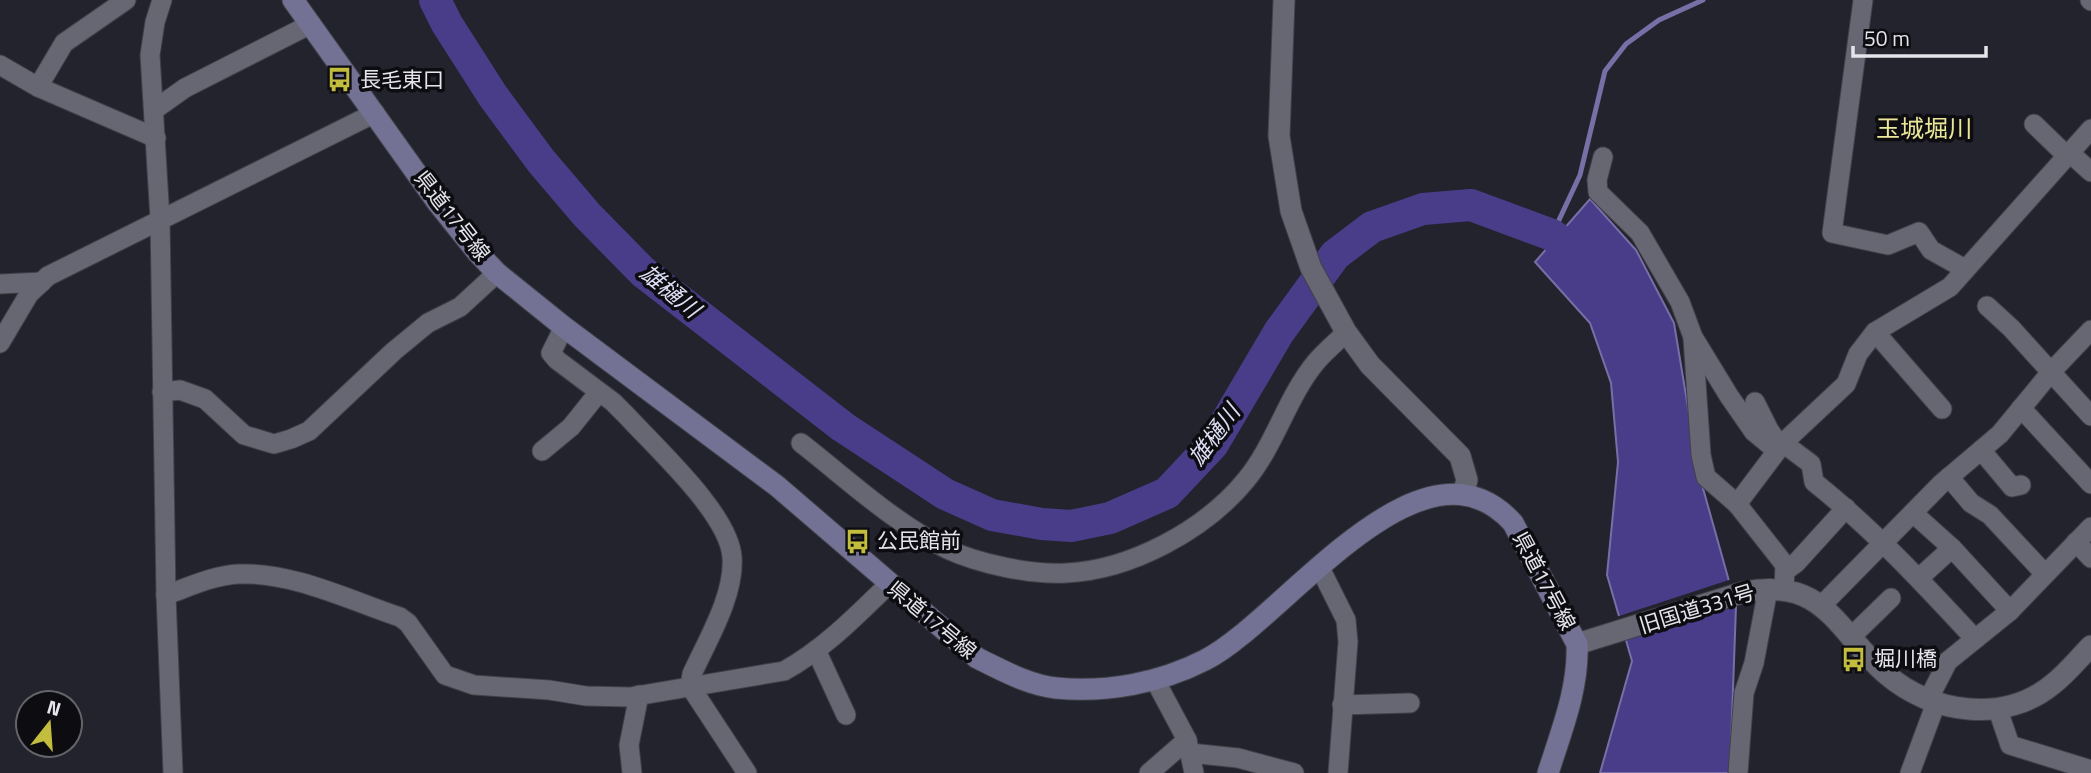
<svg xmlns="http://www.w3.org/2000/svg" width="2091" height="773" viewBox="0 0 2091 773" font-family="'Titillium Web','Noto Sans JP',sans-serif">
<style>
.water{fill:#493d8a;stroke:#786fa7;stroke-width:2}
.pier{fill:#23232d}
.lines{fill:none;stroke-linecap:round;stroke-linejoin:round}
.stream{stroke:#786fa7;stroke-width:5}
.river{stroke:#493d8a;stroke-width:32}
.minor-casing{stroke:#404049;stroke-width:21}
.tertiary-casing{stroke:#404049;stroke-width:23}
.secondary-casing{stroke:#404049;stroke-width:23}
.minor{stroke:#676773;stroke-width:19}
.tertiary{stroke:#676773;stroke-width:21}
.secondary{stroke:#747294;stroke-width:21}
.labels{text-anchor:middle;stroke-width:7;stroke-linejoin:round;paint-order:stroke}
.poi-label{font-size:21px;fill:#e5e5ec;stroke:#0d0d11;text-anchor:start}
.street-label{font-size:21px;fill:#e5e5ec;stroke:#0d0d11}
.water-label{font-size:23px;font-style:italic;fill:#ddddf4;stroke:#0d0d11}
.quarter-label{font-size:24px;fill:#eae798;stroke:#0d0d11}
</style>
<rect width="100%" height="100%" fill="#23232d"/>
<path class="water" d="M 1590,199 L 1636,250 L 1674,323 L 1699,474 L 1736,606 L 1730,773 L 1600,773 L 1632,661 L 1607,575 L 1618,462 L 1611,383 L 1590,323 L 1535,262 Z"/>
<path class="pier" d="M 1732,579 L 1739,603 L 1623,641 L 1616,617 Z"/>
<g class="lines">
<path class="stream" d="M 1552,235 L 1580,175 L 1605,71 L 1626,44 L 1659,20 L 1703,0"/>
<path class="river" d="M 435,0 L 447,24 L 493,96 L 541,161 L 587,215 L 643,272 L 843,427 L 945,494 L 992,515 L 1042,524 L 1071,526 L 1110,518 L 1167,493 L 1213,444 L 1279,332 L 1335,255 L 1372,227 L 1423,209 L 1471,205 L 1552,235 L 1589,262"/>
<defs>
<g id="minor">
<path d="M 162,0 L 155,22 L 150,55 L 160,219 L 166,595 L 173,773"/>
<path d="M 1863,0 L 1832,233 L 1888,245 L 1919,232 L 1931,250 L 1965,269"/>
<path d="M 2090,0 L 2091,1"/>
<path d="M 0,65 L 38,87 L 156,138"/>
<path d="M 38,87 L 64,43 L 126,0"/>
<path d="M 154,110 L 185,88 L 311,24"/>
<path d="M 2034,124 L 2067,156"/>
<path d="M 2071,154 L 2091,172"/>
<path d="M 1603,157 L 1597,180 L 1598,192 L 1640,233 L 1680,302 L 1693,337 L 1729,396 L 1754,432 L 1777,451"/>
<path d="M 0,284 L 42,282"/>
<path d="M 1987,306 L 2011,328 L 2091,416"/>
<path d="M 564,327 L 551,353 L 557,360 L 613,402 L 627,416 C 657,449 729,514 732,557 C 735,595 707,641 692,674 L 690,686 L 747,773"/>
<path d="M 1875,332 L 1942,409"/>
<path d="M 1693,338 L 1701,455 L 1706,477 L 1737,504"/>
<path d="M 0,343 L 29,294 L 48,276 L 375,113"/>
<path d="M 162,392 L 180,390 L 205,399 L 244,435 L 274,444 L 291,439 L 309,431 L 394,351 L 428,323 L 460,307 L 497,273"/>
<path d="M 1755,402 L 1769,430 L 1780,446"/>
<path d="M 2021,408 L 2091,484"/>
<path d="M 801,443 C 846,478 895,524 947,549 C 979,564 1031,575 1066,573 C 1131,570 1205,530 1246,480 C 1275,445 1287,397 1316,362 C 1325,351 1337,342 1346,332"/>
<path d="M 1783,443 L 1811,464 L 1814,482 C 1873,529 1924,584 1975,639"/>
<path d="M 1981,450 L 2012,487 L 2021,485"/>
<path d="M 542,451 L 571,427 L 599,392"/>
<path d="M 1949,477 L 1971,503 L 1990,515 L 2045,574"/>
<path d="M 1913,513 L 1952,548 L 2010,611"/>
<path d="M 2076,542 L 2091,558"/>
<path d="M 1319,566 L 1346,620 L 1348,642 L 1338,773"/>
<path d="M 1785,571 L 1796,563 L 1846,508"/>
<path d="M 1919,578 L 1952,548"/>
<path d="M 1784,590 L 1785,565 L 1737,504 L 1783,443 L 1846,384 L 1858,354 L 1875,332 L 1950,287 L 2091,129"/>
<path d="M 166,595 C 189,587 214,575 239,574 C 293,572 349,600 400,617 L 408,623 L 445,675 L 474,685 L 549,690 L 586,696 L 630,697 L 784,671 C 824,649 856,616 889,584"/>
<path d="M 1822,605 L 1941,484 L 2000,434 L 2051,372 L 2091,330"/>
<path d="M 1851,637 L 1891,598"/>
<path d="M 816,650 L 846,715"/>
<path d="M 1155,680 L 1187,740 L 1194,773"/>
<path d="M 1928,700 L 1948,661 L 2010,611 L 2091,527"/>
<path d="M 1342,705 L 1410,703"/>
<path d="M 1998,710 L 2010,745 L 2091,770"/>
<path d="M 1190,753 L 1238,758 L 1294,773"/>
<path d="M 632,773 L 629,745 L 639,695"/>
<path d="M 1149,773 L 1187,740"/>
<path d="M 1738,773 L 1744,693 L 1754,663 L 1768,589"/>
<path d="M 1910,773 L 1936,703"/>
</g>
<g id="tertiary">
<path d="M 1284,0 L 1279,136 L 1291,211 L 1311,268 L 1346,332 L 1370,365 L 1460,456 L 1467,480 L 1463,494"/>
<path d="M 1577,644 L 1744,592 C 1825,577 1835,629 1886,674 C 1932,714 2005,724 2053,684 C 2067,673 2079,658 2091,646"/>
</g>
<path id="secondary" d="M 293,0 L 437,202 L 477,252 L 497,273 L 564,327 L 777,486 L 977,658 C 1002,670 1028,685 1056,688 C 1107,693 1160,683 1205,660 C 1283,621 1421,421 1513,523 L 1577,644 C 1579,688 1561,732 1548,773"/>
</defs>
<use href="#minor" class="minor-casing"/>
<use href="#tertiary" class="tertiary-casing"/>
<use href="#secondary" class="secondary-casing"/>
<use href="#minor" class="minor"/>
<use href="#tertiary" class="tertiary"/>
<use href="#secondary" class="secondary"/>
</g>
<defs>
<symbol id="bus-bare" viewBox="-9 -9 18 18"><path d="M-5-6H5V4H4V6H2V4H-2V6H-4V4H-5ZM-3.5-4V0h7V-4ZM-3.5 1.2v1.5H-2V1.2ZM2 1.2v1.5H3.5V1.2Z" fill="#c3bd3e" stroke="#0d0d11" stroke-width="2.5" paint-order="stroke"/></symbol>
</defs>
<g fill-rule="evenodd">
<use href="#bus-bare" x="322" y="62" width="35" height="35"/>
<use href="#bus-bare" x="840" y="524" width="35" height="35"/>
<use href="#bus-bare" x="1836" y="642" width="35" height="35"/>
</g>
<g class="labels">
<g class="poi-label">
<text x="360" y="87">長毛東口</text>
<text x="877" y="548">公民館前</text>
<text x="1874" y="666">堀川橋</text>
</g>
<g class="street-label">
<text transform="translate(452 216) rotate(52)" y="7">県道17号線</text>
<text transform="translate(1544 581) rotate(62)" y="7">県道17号線</text>
<text transform="translate(1697 609) rotate(-17)" y="7">旧国道331号</text>
<text transform="translate(932 620) rotate(40)" y="7">県道17号線</text>
</g>
<g class="water-label">
<text transform="translate(670 291) rotate(39)" y="8">雄樋川</text>
<text transform="translate(1214 435) rotate(-54)" y="8">雄樋川</text>
</g>
<g class="quarter-label">
<text x="1924" y="137">玉城堀川</text>
</g>
</g>
<g transform="translate(49 724) rotate(17)"><circle r="33" fill="#0d0d11" stroke="#636369" stroke-width="2"/>
<path d="M0-5L12 26L0 18L-12 26Z" fill="#c3bd3e"/>
<text y="-10" font-size="19" font-weight="bold" text-anchor="middle" fill="#e5e5ec">N</text>
</g>
<path d="M1853 46v10h133v-10" fill="none" stroke="#e5e5ec" stroke-width="3.5"/>
<text x="1864" y="46" font-size="21" fill="#e5e5ec" stroke="#0d0d11" stroke-width="5" paint-order="stroke">50 m</text>
</svg>
